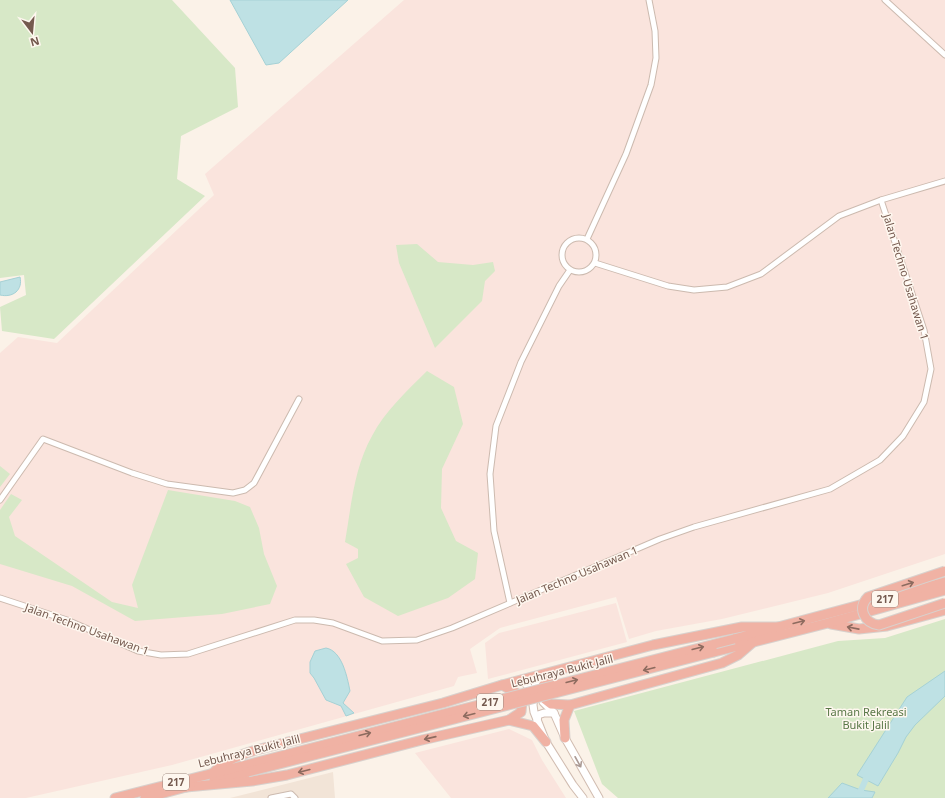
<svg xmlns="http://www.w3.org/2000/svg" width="945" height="798" viewBox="0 0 945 798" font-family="'Noto Sans',sans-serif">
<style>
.residential{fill:#f2e4d7}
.commercial{fill:#fae4dd}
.green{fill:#d7e8c7}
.water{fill:#bee1e4;stroke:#a5d1d5}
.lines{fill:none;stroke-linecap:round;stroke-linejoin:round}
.canal{stroke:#bee1e4;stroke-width:6}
.street-casing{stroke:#ccbaaf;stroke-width:7}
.secondary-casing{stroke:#d1bcb0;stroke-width:9}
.highway-casing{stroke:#d8d1cd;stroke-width:11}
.street{stroke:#fff;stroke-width:5}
.secondary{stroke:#fff;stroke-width:7}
.highway{stroke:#f0b2a4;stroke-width:9}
.highway-bridge-casing{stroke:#d8d1cd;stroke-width:11;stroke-linecap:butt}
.highway-bridge{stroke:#f0b2a4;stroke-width:9}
.oneway{stroke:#8d6b5f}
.oneway2{stroke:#ac9b95}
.labels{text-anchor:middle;stroke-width:3;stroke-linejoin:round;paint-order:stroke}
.shield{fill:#fef7ef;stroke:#9d887e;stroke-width:1}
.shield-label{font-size:10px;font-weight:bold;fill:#74594e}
.street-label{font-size:11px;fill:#74594e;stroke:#fef7ef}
.park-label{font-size:11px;fill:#597847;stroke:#fef7ef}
</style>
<rect width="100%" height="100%" fill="#fbf2e8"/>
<path class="residential" d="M 333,772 L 335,798 L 230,798 Z"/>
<g class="commercial">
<path d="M 404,0 L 945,0 L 945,554 L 828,593 L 722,619 L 656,631 L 629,639 L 616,597 L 500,628 L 470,649 L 477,673 L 458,677 L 454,686 L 172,765 L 26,798 L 0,798 L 0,353 L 18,337 L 57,343 L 214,195 L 205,174 Z"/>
<path d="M 616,603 L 627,642 L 488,679 L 485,643 L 499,633 Z"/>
<path d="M 509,729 L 532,740 L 542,760 L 566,798 L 451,798 L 415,753 Z"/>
</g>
<g class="green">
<path d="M 0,0 L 172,0 L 235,68 L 238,107 L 181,136 L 177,179 L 205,196 L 54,339 L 2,331 L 0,307 L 26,295 L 24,275 L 0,278 Z"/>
<path d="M 417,244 L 438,262 L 473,265 L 493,262 L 495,271 L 485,281 L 482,301 L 435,348 L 399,263 L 396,245 Z"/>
<path d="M 427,371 L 454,387 L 463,424 L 442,469 L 441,508 L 456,541 L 478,553 L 475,579 L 448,598 L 398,616 L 364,597 L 346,564 L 358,558 L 358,549 L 345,542 C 351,507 354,468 372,436 C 385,411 407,391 427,371 Z"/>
<path d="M 0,466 L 10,474 L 0,487 Z"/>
<path d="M 168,490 L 235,501 L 250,507 L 259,528 L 264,554 L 277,586 L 270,604 L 222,614 L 135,621 L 72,586 L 0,564 L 0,510 L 11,494 L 22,500 L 9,517 L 15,536 L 112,602 L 138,608 L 132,585 Z"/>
<path d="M 945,619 L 945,798 L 618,798 L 602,784 L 574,711 L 838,641 L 885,638 Z"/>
</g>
<g class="water">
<path d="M 230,0 L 348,0 L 279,63 L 266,65 Z"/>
<path d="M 20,277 C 23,290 13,298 0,295 L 0,282 Z"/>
<path d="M 326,648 C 342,651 347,676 350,691 L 343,703 L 354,713 L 346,716 L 341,706 L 326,700 L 314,678 L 310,673 L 310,662 L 315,651 Z"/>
<path d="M 945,671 L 945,696 L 915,725 L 906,737 L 898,753 L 878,786 L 857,775 L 907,697 Z"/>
<path d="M 842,783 L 861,790 L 875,792 L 872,798 L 828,798 Z"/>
</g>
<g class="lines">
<path class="canal" d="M 861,790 L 866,779"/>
<defs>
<g id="street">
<path d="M 885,0 L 945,55"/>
<circle cx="579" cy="255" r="17"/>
<path d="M 587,239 L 626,154 L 651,85 L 656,58 L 655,31 L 649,0"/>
<path d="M 595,263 L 668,286 L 694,290 L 727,287 L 761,274 L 839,216 L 881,200 L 945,181"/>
<path d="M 0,500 L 43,439 L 132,473 L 167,484 L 233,493 L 245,490 L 254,483 L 299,399"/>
<path d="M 0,598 L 67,620 L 138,651 L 161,655 L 188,654 L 295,620 L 314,620 L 333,623 L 382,641 L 417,640 L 452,628 L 660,539 L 694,527 L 830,489 L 880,460 L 903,436 L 924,402 L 931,369 L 924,330 L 881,200"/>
<path d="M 510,603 L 494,531 L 490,474 L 496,426 L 521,362 L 559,286 L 570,270"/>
<path d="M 271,798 L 291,794 L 295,798"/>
</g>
<g id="secondary">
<path d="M 543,675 L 536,681 L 533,705 L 534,712 L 546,742 L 573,785 L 583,798"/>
<path d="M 520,680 L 526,684 L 535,695"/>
<path d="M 543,702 L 554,713 L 565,738 L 599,798"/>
<path d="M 537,721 L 538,715 L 544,713 L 554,713"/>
</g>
<g id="highway">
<path d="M 831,624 L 859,629 L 887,626 L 945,610"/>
<path d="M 734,639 L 945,582"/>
<path d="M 714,652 L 828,623 L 945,590"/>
<path d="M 554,672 L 543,686 L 542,697 L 551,704 L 570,705 L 722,663 L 738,655 L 753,642"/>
<path d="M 502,685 L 515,692 L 522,702 L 521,712 L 509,720"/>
<path d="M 565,738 L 564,720 L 570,705"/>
<path d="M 213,773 C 226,760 239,755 256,750 L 443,703 L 502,685 L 653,645 L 742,627 L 780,627"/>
<path d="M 214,780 L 248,772"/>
<path d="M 186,787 L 252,781 L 287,775 L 422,740 L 509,720 L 533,726 L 546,742"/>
<path d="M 115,798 L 246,765"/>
<path d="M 145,798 L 190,786"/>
</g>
</defs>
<use href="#street" class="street-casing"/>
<use href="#secondary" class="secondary-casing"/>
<use href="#highway" class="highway-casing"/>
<use href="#street" class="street"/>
<use href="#secondary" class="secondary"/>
<use href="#highway" class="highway"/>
<defs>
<g id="highway-bridge">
<path d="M 945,571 L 868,597 C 857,608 864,623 879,625 L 945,603"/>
<path d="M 246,765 L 734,639"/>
<path d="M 248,772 L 714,652"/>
</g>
</defs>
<use href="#highway-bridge" class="highway-bridge-casing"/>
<use href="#highway-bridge" class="highway-bridge"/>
</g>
<defs><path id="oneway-shaft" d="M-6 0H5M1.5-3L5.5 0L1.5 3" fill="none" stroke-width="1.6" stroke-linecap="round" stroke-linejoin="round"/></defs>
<g class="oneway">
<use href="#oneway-shaft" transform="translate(908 584) rotate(-17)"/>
<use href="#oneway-shaft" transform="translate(799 622) rotate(-14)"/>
<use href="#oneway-shaft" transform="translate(853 628) rotate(-169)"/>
<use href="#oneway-shaft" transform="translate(698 648) rotate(-14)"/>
<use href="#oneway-shaft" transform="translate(649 669) rotate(166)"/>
<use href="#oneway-shaft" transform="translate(572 681) rotate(-14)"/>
<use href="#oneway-shaft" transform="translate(469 715) rotate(166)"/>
<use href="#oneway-shaft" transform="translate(365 734) rotate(-14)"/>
<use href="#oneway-shaft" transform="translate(430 738) rotate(167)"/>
<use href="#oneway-shaft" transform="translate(304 771) rotate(166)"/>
</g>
<use class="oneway2" href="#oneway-shaft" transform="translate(578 762) rotate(61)"/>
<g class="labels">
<g class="shield">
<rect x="872" y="591" width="26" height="16" rx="3"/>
<rect x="477" y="694" width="26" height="16" rx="3"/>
<rect x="163" y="774" width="26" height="16" rx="3"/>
</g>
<g class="shield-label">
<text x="885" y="603">217</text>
<text x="490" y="706">217</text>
<text x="176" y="786">217</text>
</g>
<g class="street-label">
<text transform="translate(906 277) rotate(73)" y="4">Jalan Techno Usahawan 1</text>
<text transform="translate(577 575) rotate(-23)" y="4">Jalan Techno Usahawan 1</text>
<text transform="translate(87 629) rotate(20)" y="4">Jalan Techno Usahawan 1</text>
<text transform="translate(562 671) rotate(-14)" y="4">Lebuhraya Bukit Jalil</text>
<text transform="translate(249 751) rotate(-14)" y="4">Lebuhraya Bukit Jalil</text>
</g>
<g class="park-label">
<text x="866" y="716">Taman Rekreasi<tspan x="866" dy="13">Bukit Jalil</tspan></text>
</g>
</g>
<g transform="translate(32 32) rotate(164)" stroke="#fef7ef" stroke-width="3" paint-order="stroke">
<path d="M0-3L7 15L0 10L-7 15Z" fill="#74594e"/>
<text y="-6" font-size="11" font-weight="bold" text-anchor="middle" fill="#74594e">N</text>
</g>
</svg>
